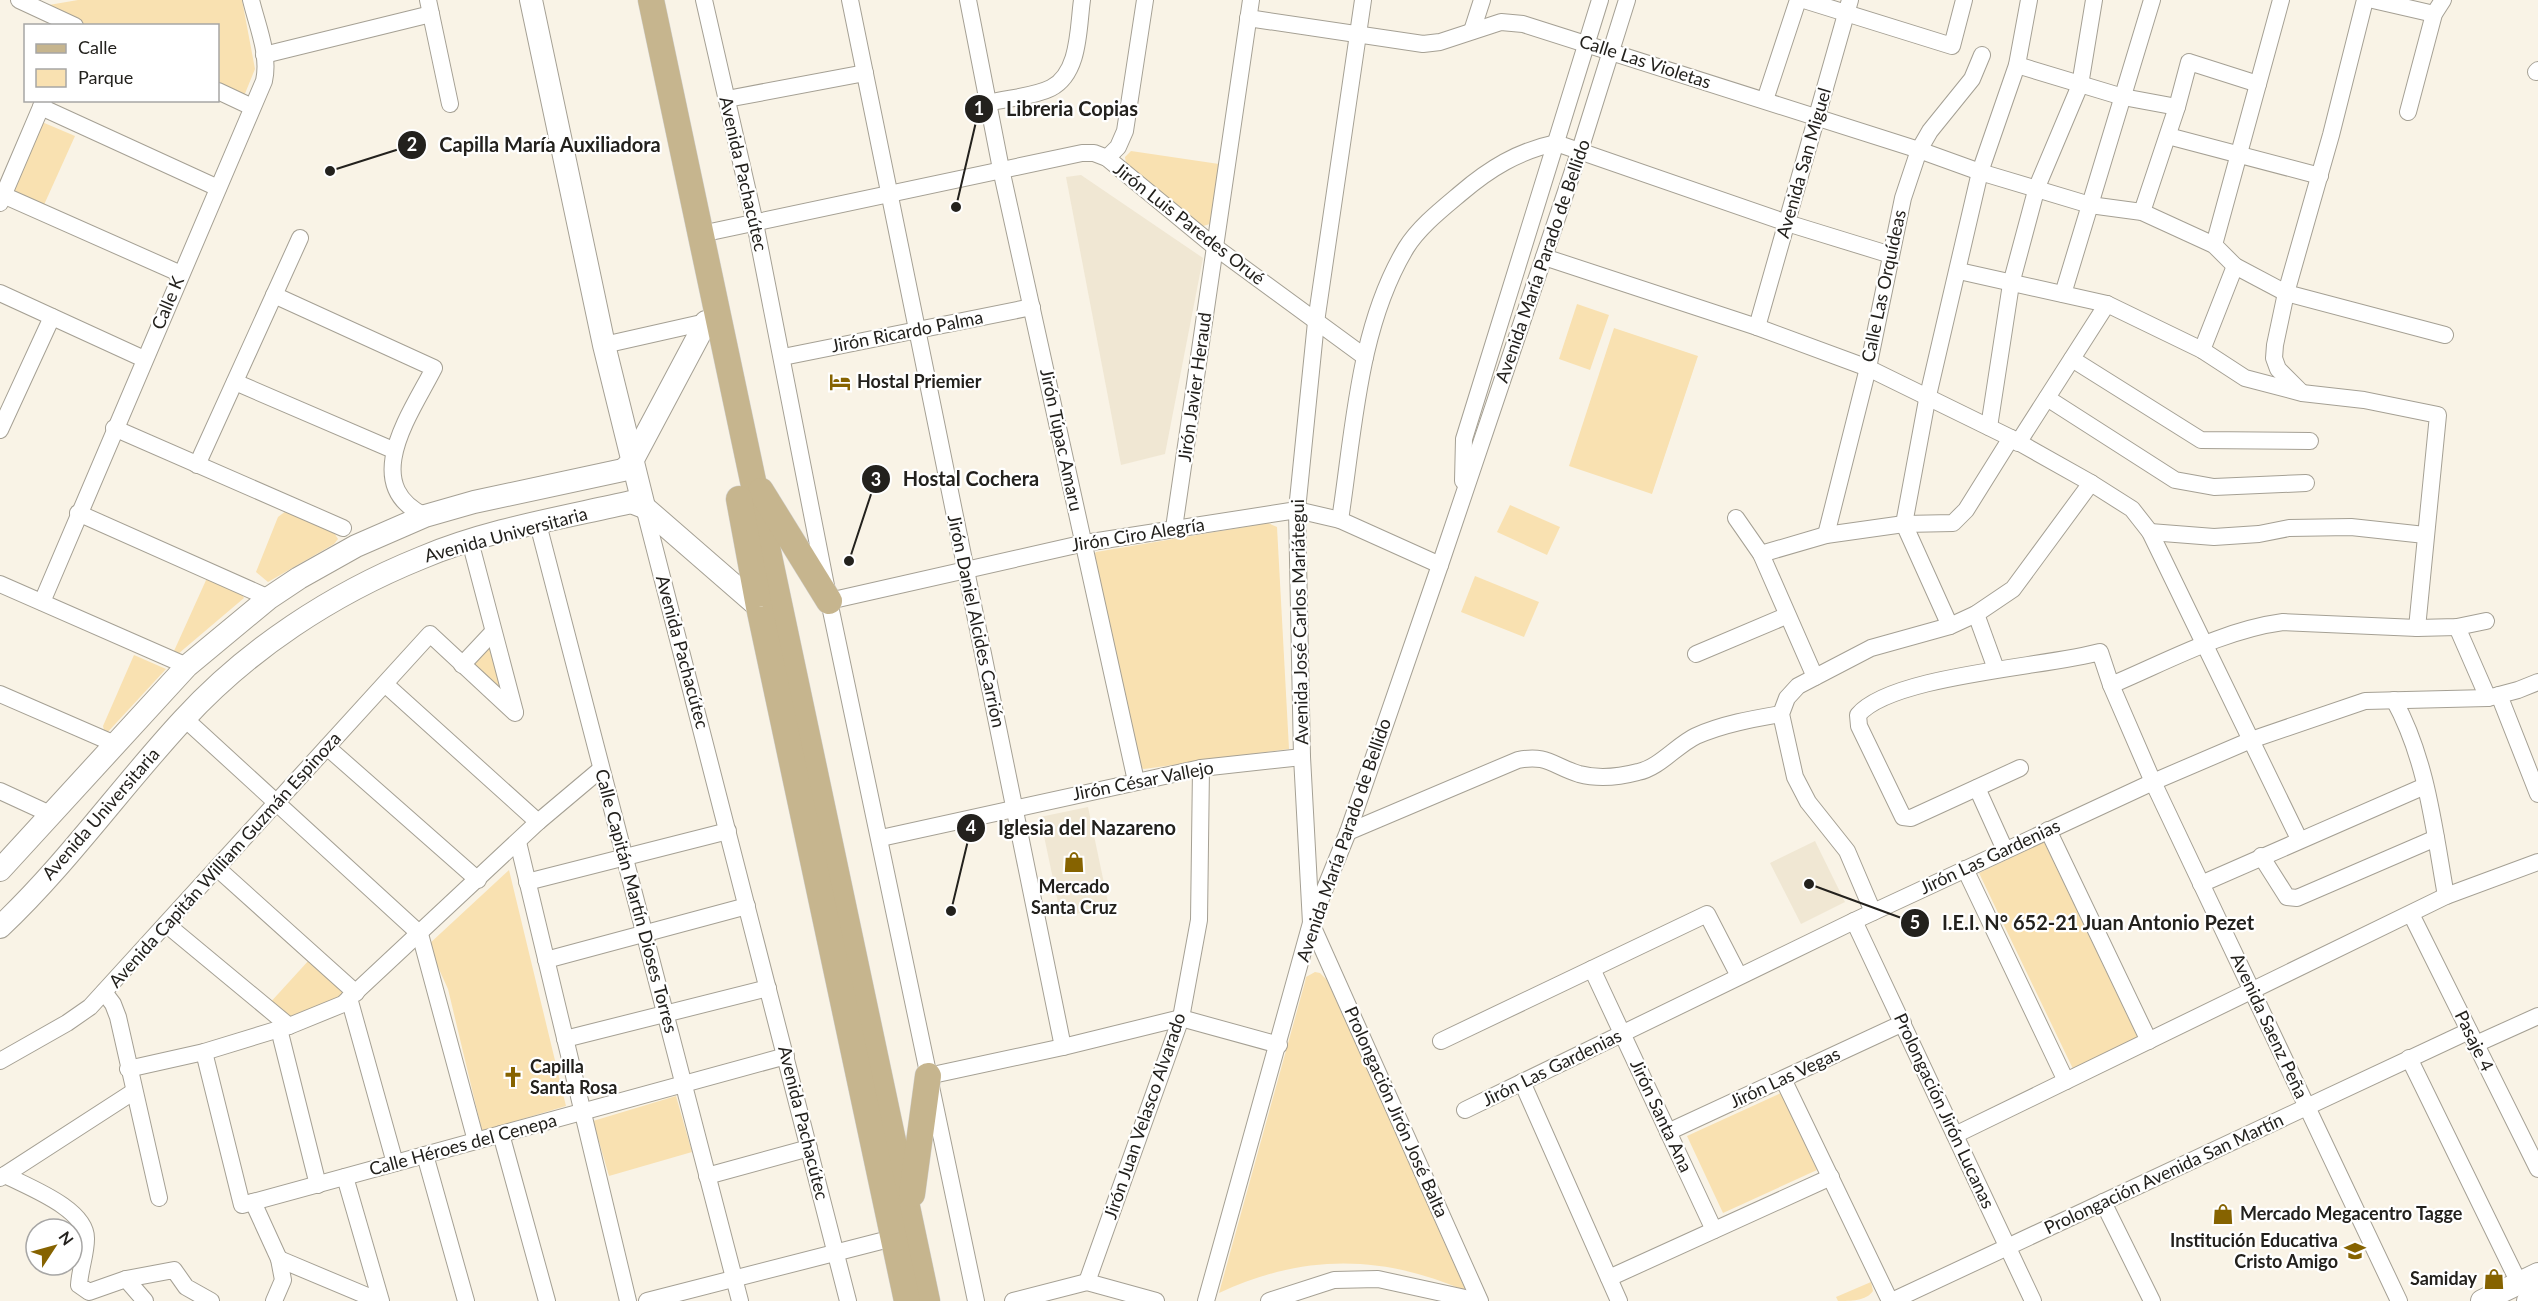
<svg xmlns="http://www.w3.org/2000/svg" width="2538" height="1301" viewBox="0 0 2538 1301" font-family="Lato,sans-serif">
<style>
.built{fill:#f0e7d3}
.green{fill:#f9e1b1}
.lines{fill:none;stroke-linecap:round;stroke-linejoin:round}
.street-casing{stroke:#a5a094;stroke-width:18}
.secondary-casing{stroke:#a5a094;stroke-width:24}
.primary-casing{stroke:#d3d3d2;stroke-width:27}
.street{stroke:#fff;stroke-width:16}
.secondary{stroke:#fff;stroke-width:22}
.primary{stroke:#c6b58e;stroke-width:26}
.labels{text-anchor:middle;stroke-width:4.5;stroke-linejoin:round;paint-order:stroke}
.street-label{font-size:18px;fill:#23211d;stroke:#fff}
.poi-label{font-size:18px;font-weight:bold;fill:#23211d;stroke:#fff;text-anchor:start}
.leader{fill:none;stroke:#23211d;stroke-width:2}
.callout-dot{fill:#23211d;stroke:#fff;stroke-width:2}
.mark-label{font-size:18px;text-anchor:middle;font-weight:bold;fill:#fff}
.callout-label{font-size:20px;text-anchor:middle;font-weight:bold;fill:#23211d;stroke:#fff;stroke-width:4.5;stroke-linejoin:round;paint-order:stroke}
</style>
<rect width="100%" height="100%" fill="#f9f3e6"/>
<g class="built">
<path d="M 1081,175 L 1203,258 L 1165,454 L 1121,465 L 1066,177 Z"/>
<path d="M 1088,807 L 1109,907 L 1061,917 L 1040,817 Z"/>
<path d="M 1815,841 L 1845,902 L 1801,924 L 1770,863 Z"/>
</g>
<g class="green">
<path d="M 78,0 L 242,0 L 255,69 L 244,96 L 218,84 L 218,26 L 86,25 L 43,6 Z"/>
<path d="M 42,122 L 75,136 L 43,207 L 11,192 Z"/>
<path d="M 1131,151 L 1219,164 L 1210,224 L 1203,226 L 1126,164 L 1125,157 Z"/>
<path d="M 1577,304 L 1609,315 L 1590,370 L 1559,359 Z"/>
<path d="M 1614,328 L 1698,356 L 1652,494 L 1569,466 Z"/>
<path d="M 1510,505 L 1560,527 L 1547,555 L 1497,532 Z"/>
<path d="M 286,511 L 333,531 L 338,539 L 334,544 L 268,582 L 256,572 L 278,517 Z"/>
<path d="M 1268,523 L 1277,527 L 1289,749 L 1144,769 L 1135,766 L 1093,556 L 1096,552 Z"/>
<path d="M 1475,576 L 1539,602 L 1524,637 L 1461,612 Z"/>
<path d="M 207,578 L 241,593 L 244,598 L 178,654 L 174,651 Z"/>
<path d="M 489,644 L 505,699 L 469,665 Z"/>
<path d="M 134,655 L 166,669 L 105,735 L 103,726 Z"/>
<path d="M 2044,842 L 2139,1040 L 2074,1071 L 1979,873 Z"/>
<path d="M 509,870 L 566,1106 L 482,1131 L 448,989 L 428,945 Z"/>
<path d="M 310,959 L 347,993 L 290,1021 L 268,1005 Z"/>
<path d="M 1315,972 L 1320,973 L 1327,980 L 1466,1291 C 1381,1254 1303,1254 1219,1293 L 1305,982 L 1306,977 Z"/>
<path d="M 1781,1093 L 1817,1170 L 1723,1213 L 1687,1136 Z"/>
<path d="M 676,1096 L 692,1152 L 609,1176 L 593,1121 Z"/>
<path d="M 1871,1282 L 1873,1291 C 1866,1301 1851,1301 1838,1301 L 1836,1297 Z"/>
</g>
<g class="lines">
<defs>
<g id="street">
<path d="M 19,0 L 75,26"/>
<path d="M 428,0 L 450,104"/>
<path d="M 704,0 L 755,223 L 829,601 L 976,1301"/>
<path d="M 850,0 L 1063,1047"/>
<path d="M 968,0 L 1001,169 L 1136,781"/>
<path d="M 1363,0 L 1316,322 L 1297,510 L 1302,757 L 1311,923 L 1480,1301"/>
<path d="M 1804,0 L 1952,46 L 1964,0"/>
<path d="M 2373,0 L 2434,14"/>
<path d="M 1248,18 L 1423,44 L 1440,42 L 1501,22 L 1523,24 L 1919,150 L 1980,172 L 2090,205 L 2142,212 L 2214,245 L 2235,266 L 2286,293 L 2445,335"/>
<path d="M 1472,31 L 1482,0"/>
<path d="M 264,55 L 431,14"/>
<path d="M 2017,65 L 2123,97 L 2177,107"/>
<path d="M 2536,72 L 2538,70"/>
<path d="M 218,91 L 252,107"/>
<path d="M 727,99 L 865,73"/>
<path d="M 1765,100 L 1798,0"/>
<path d="M 988,103 C 1007,98 1033,97 1051,88 C 1080,73 1078,28 1082,0"/>
<path d="M 41,107 L 218,188"/>
<path d="M 2408,112 L 2434,14 L 2443,0"/>
<path d="M 2168,136 L 2320,176"/>
<path d="M 1107,158 L 1118,147 L 1125,131 L 1145,0"/>
<path d="M 3,195 L 181,274"/>
<path d="M 0,203 L 44,100"/>
<path d="M 2142,212 L 2177,107 L 2189,62 L 2258,84"/>
<path d="M 701,234 L 1082,153 L 1094,153 L 1107,158 L 1215,247 L 1365,357"/>
<path d="M 2214,245 L 2281,0"/>
<path d="M 1544,257 L 1757,327 L 1868,368 L 2011,438 L 2091,483 L 2132,509 L 2150,532 L 2299,839"/>
<path d="M 1959,271 L 2107,304 L 2202,350 L 2245,378 L 2302,393 L 2364,400 L 2438,415 L 2417,628"/>
<path d="M 0,293 L 144,359"/>
<path d="M 2063,294 L 2152,0"/>
<path d="M 274,295 L 434,368 C 412,412 358,484 425,516"/>
<path d="M 1757,327 L 1850,0"/>
<path d="M 604,345 L 706,322"/>
<path d="M 2202,350 L 2235,266"/>
<path d="M 783,357 L 1032,307"/>
<path d="M 2072,359 L 2201,440 L 2310,441"/>
<path d="M 235,382 L 393,450"/>
<path d="M 2300,391 L 2278,369 L 2274,358 L 2275,345 L 2286,293 L 2331,135 L 2365,0"/>
<path d="M 2047,398 L 2175,480 L 2214,487 L 2306,483"/>
<path d="M 1989,427 L 2011,284 L 2037,187 L 2080,85 L 2094,0"/>
<path d="M 114,428 L 343,528"/>
<path d="M 0,430 L 52,317"/>
<path d="M 2018,443 L 2107,304"/>
<path d="M 197,465 L 300,238"/>
<path d="M 1463,481 L 1464,439 L 1600,0"/>
<path d="M 644,507 L 848,1301"/>
<path d="M 78,513 L 269,598"/>
<path d="M 1736,518 L 1761,554 L 1815,677"/>
<path d="M 1340,520 C 1354,430 1358,328 1406,248 C 1419,227 1442,209 1461,193 C 1489,169 1518,151 1556,143 L 1787,223 L 1891,255"/>
<path d="M 538,524 L 740,1301"/>
<path d="M 1174,528 L 1251,0"/>
<path d="M 2150,532 L 2214,537 L 2259,534 L 2289,528 L 2351,527 L 2425,535"/>
<path d="M 1826,535 L 1868,368 L 1903,198 L 1919,150 L 1930,131 L 1972,79 L 1982,55"/>
<path d="M 470,541 L 515,712"/>
<path d="M 1761,554 L 1826,535 L 1904,524 L 1953,523 L 1966,510 L 2011,438"/>
<path d="M 0,584 L 187,666"/>
<path d="M 829,601 L 1085,543 L 1297,510 L 1340,520 L 1440,565"/>
<path d="M 42,602 L 264,81 C 270,55 257,25 251,0"/>
<path d="M 1976,614 L 1996,669"/>
<path d="M 1950,626 L 1904,524 L 1927,400 L 1980,172 L 2017,65 L 2029,0"/>
<path d="M 2457,627 L 2488,698"/>
<path d="M 1696,654 L 1786,616"/>
<path d="M 462,665 L 493,632"/>
<path d="M 385,684 L 538,822"/>
<path d="M 2111,685 C 2166,662 2223,630 2283,622 L 2417,628 L 2457,627 L 2486,621"/>
<path d="M 0,694 L 115,744"/>
<path d="M 2499,695 L 2538,794"/>
<path d="M 2394,700 C 2427,760 2434,829 2446,896"/>
<path d="M 184,718 L 420,934 L 476,1141"/>
<path d="M 327,747 L 478,880"/>
<path d="M 2020,768 L 1911,818 L 1903,817 L 1859,726 L 1858,715 C 1891,675 2047,667 2100,652 L 2111,685 L 2153,782 L 2399,1301"/>
<path d="M 1977,788 L 2005,850"/>
<path d="M 0,791 L 50,814"/>
<path d="M 2048,830 L 2149,1041"/>
<path d="M 1348,832 L 1518,760 C 1547,754 1553,766 1579,774 C 1598,779 1619,777 1638,772 C 1659,768 1677,745 1696,736 C 1723,724 1752,719 1781,714"/>
<path d="M 881,838 L 1201,768 L 1302,757"/>
<path d="M 518,842 L 628,1301"/>
<path d="M 2261,856 L 2287,897 L 2297,898 L 2436,838"/>
<path d="M 217,868 L 356,993"/>
<path d="M 1965,869 L 2066,1081"/>
<path d="M 527,882 L 728,831"/>
<path d="M 2201,884 L 2425,786"/>
<path d="M 1873,912 L 1847,851 L 1808,802 L 1795,777 L 1781,714 L 1787,698 L 1798,686 L 1871,648 L 1950,626 L 1976,614 L 2013,589 L 2091,483"/>
<path d="M 2411,914 L 2538,1169"/>
<path d="M 1854,921 L 2033,1301"/>
<path d="M 166,924 L 289,1026"/>
<path d="M 546,960 L 747,906"/>
<path d="M 1592,969 L 1714,1230"/>
<path d="M 104,992 L 113,1004 L 118,1017 L 159,1198"/>
<path d="M 349,998 L 395,1163"/>
<path d="M 279,1029 L 318,1185"/>
<path d="M 565,1039 L 768,988"/>
<path d="M 1441,1041 L 1707,914 L 1739,976"/>
<path d="M 2476,1044 L 2538,1016"/>
<path d="M 204,1052 L 242,1205 L 786,1056"/>
<path d="M 2409,1058 L 2519,1283"/>
<path d="M 0,1061 L 67,1023 L 90,1007 L 430,634 L 515,713"/>
<path d="M 128,1069 L 204,1052 L 289,1026 L 343,1004 L 538,822 L 601,769"/>
<path d="M 928,1076 L 1063,1047 L 1181,1018 L 1279,1045"/>
<path d="M 1783,1079 L 1890,1301"/>
<path d="M 1522,1082 L 1619,1301"/>
<path d="M 1465,1110 L 1854,921 L 2153,782 L 2251,740 L 2365,701 L 2488,698 L 2518,690 L 2538,682"/>
<path d="M 1668,1132 L 1903,1023"/>
<path d="M 501,1134 L 547,1301"/>
<path d="M 1955,1135 L 2446,896 L 2538,862"/>
<path d="M 425,1155 L 466,1301"/>
<path d="M 5,1175 C 28,1187 87,1209 86,1239 C 86,1254 80,1269 79,1285 L 89,1292 L 126,1279 L 174,1270 L 186,1287 L 211,1301"/>
<path d="M 707,1176 L 809,1148"/>
<path d="M 345,1177 L 381,1301"/>
<path d="M 0,1178 L 133,1092"/>
<path d="M 253,1202 L 279,1259 L 283,1280 L 274,1301"/>
<path d="M 2103,1202 L 2152,1301"/>
<path d="M 279,1259 L 379,1301"/>
<path d="M 1609,1278 L 1831,1177"/>
<path d="M 126,1279 L 145,1301"/>
<path d="M 1087,1282 L 1181,1018 L 1199,920 L 1201,768"/>
<path d="M 647,1301 L 893,1238"/>
<path d="M 1013,1301 L 1087,1282 L 1156,1301"/>
<path d="M 1206,1301 L 1311,923 L 1348,832 L 1440,565 L 1580,150 L 1627,0"/>
<path d="M 1269,1301 L 1334,1280 L 1378,1279 L 1479,1301"/>
<path d="M 1892,1301 L 2469,1031"/>
</g>
<g id="secondary">
<path d="M 531,0 L 604,345 L 644,507"/>
<path d="M 0,870 L 187,666 L 269,598 L 299,578 L 356,546 L 425,516 L 474,502 L 623,470 L 631,463 L 706,322 L 719,319"/>
<path d="M 0,927 C 66,865 121,787 183,720 C 248,649 332,594 421,558 C 487,530 561,518 631,502 L 644,507 L 759,607"/>
<path d="M 2482,1301 L 2538,1274"/>
<path d="M 2528,1301 L 2538,1296"/>
</g>
<g id="primary">
<path d="M 651,0 L 927,1301"/>
<path d="M 761,491 L 829,601"/>
<path d="M 739,499 L 759,607 L 907,1301"/>
<path d="M 912,1194 L 928,1076"/>
</g>
</defs>
<use href="#street" class="street-casing"/>
<use href="#secondary" class="secondary-casing"/>
<use href="#primary" class="primary-casing"/>
<use href="#street" class="street"/>
<use href="#secondary" class="secondary"/>
<use href="#primary" class="primary"/>
</g>
<defs>
<symbol id="hotel-bare" viewBox="-9 -9 18 18"><path d="M-6-4.5h1.5V1H6V5H4.5V3h-9V5H-6ZM-4 0a1.8 1.8 0 1 1 3.6 0ZM.5 0V-2.5h3Q6-2.5 6 0Z" fill="#866300" stroke="#fff" stroke-width="2.5" paint-order="stroke"/></symbol>
<symbol id="shop-bare" viewBox="-9 -9 18 18"><path d="M-5-2.5h2.3a2.7 3.5 0 0 1 5.4 0H5L5.5 6h-11ZM-1.5-2.5h3a1.5 2.3 0 0 0-3 0Z" fill="#866300" stroke="#fff" stroke-width="2.5" paint-order="stroke"/></symbol>
<symbol id="church-bare" viewBox="-9 -9 18 18"><path d="M-1.2-6h2.4v3.5h3.3v2.4h-3.3V6h-2.4V-.1h-3.3v-2.4h3.3Z" fill="#866300" stroke="#fff" stroke-width="2.5" paint-order="stroke"/></symbol>
<symbol id="school-bare" viewBox="-9 -9 18 18"><path d="M0-5L7-2L0 1L-7-2ZM-4 1L0 2.5L4 1V4Q0 6-4 4Z" fill="#866300" stroke="#fff" stroke-width="2.5" paint-order="stroke"/></symbol>
</defs>
<g fill-rule="evenodd">
<use href="#hotel-bare" x="825" y="367" width="30" height="30"/>
<use href="#shop-bare" x="1059" y="847" width="30" height="30"/>
<use href="#church-bare" x="498" y="1062" width="30" height="30"/>
<use href="#shop-bare" x="2208" y="1199" width="30" height="30"/>
<use href="#school-bare" x="2340" y="1236" width="30" height="30"/>
<use href="#shop-bare" x="2479" y="1264" width="30" height="30"/>
</g>
<g class="labels">
<g class="street-label">
<text transform="translate(1645 62) rotate(18)" y="6">Calle Las Violetas</text>
<text transform="translate(1804 163) rotate(-74)" y="6">Avenida San Miguel</text>
<text transform="translate(743 174) rotate(77)" y="6">Avenida Pachacútec</text>
<text transform="translate(1189 224) rotate(38)" y="6">Jirón Luis Paredes Orué</text>
<text transform="translate(1543 261) rotate(-71)" y="6">Avenida María Parado de Bellido</text>
<text transform="translate(1884 286) rotate(-78)" y="6">Calle Las Orquídeas</text>
<text transform="translate(168 303) rotate(-67)" y="6">Calle K</text>
<text transform="translate(907 332) rotate(-11)" y="6">Jirón Ricardo Palma</text>
<text transform="translate(1195 387) rotate(-82)" y="6">Jirón Javier Heraud</text>
<text transform="translate(1061 440) rotate(78)" y="6">Jirón Túpac Amaru</text>
<text transform="translate(506 535) rotate(-15)" y="6">Avenida Universitaria</text>
<text transform="translate(1138 535) rotate(-9)" y="6">Jirón Ciro Alegría</text>
<text transform="translate(976 621) rotate(78)" y="6">Jirón Daniel Alcides Carrión</text>
<text transform="translate(1300 622) rotate(-91)" y="6">Avenida José Carlos Mariátegui</text>
<text transform="translate(682 652) rotate(75)" y="6">Avenida Pachacútec</text>
<text transform="translate(1143 781) rotate(-11)" y="6">Jirón César Vallejo</text>
<text transform="translate(101 814) rotate(-49)" y="6">Avenida Universitaria</text>
<text transform="translate(1344 840) rotate(-71)" y="6">Avenida María Parado de Bellido</text>
<text transform="translate(1990 857) rotate(-25)" y="6">Jirón Las Gardenias</text>
<text transform="translate(225 860) rotate(-48)" y="6">Avenida Capitán William Guzmán Espinoza</text>
<text transform="translate(636 901) rotate(75)" y="6">Calle Capitán Martín Dioses Torres</text>
<text transform="translate(2269 1026) rotate(65)" y="6">Avenida Saenz Peña</text>
<text transform="translate(2474 1041) rotate(64)" y="6">Pasaje 4</text>
<text transform="translate(1552 1068) rotate(-26)" y="6">Jirón Las Gardenias</text>
<text transform="translate(1785 1078) rotate(-25)" y="6">Jirón Las Vegas</text>
<text transform="translate(1944 1111) rotate(65)" y="6">Prolongación Jirón Lucanas</text>
<text transform="translate(1396 1112) rotate(66)" y="6">Prolongación Jirón José Balta</text>
<text transform="translate(1145 1116) rotate(-71)" y="6">Jirón Juan Velasco Alvarado</text>
<text transform="translate(1661 1116) rotate(65)" y="6">Jirón Santa Ana</text>
<text transform="translate(803 1123) rotate(76)" y="6">Avenida Pachacútec</text>
<text transform="translate(463 1145) rotate(-15)" y="6">Calle Héroes del Cenepa</text>
<text transform="translate(2164 1174) rotate(-25)" y="6">Prolongación Avenida San Martín</text>
</g>
<g class="poi-label">
<text x="857" y="388">Hostal Priemier</text>
<text x="1074" y="893" text-anchor="middle">Mercado<tspan x="1074" dy="21">Santa Cruz</tspan></text>
<text x="530" y="1073">Capilla<tspan x="530" dy="21">Santa Rosa</tspan></text>
<text x="2240" y="1220">Mercado Megacentro Tagge</text>
<text x="2338" y="1247" text-anchor="end">Institución Educativa<tspan x="2338" dy="21">Cristo Amigo</tspan></text>
<text x="2477" y="1285" text-anchor="end">Samiday</text>
</g>
</g>
<path class="leader" d="M956 207L979 109M330 171L412 145M849 561L876 479M951 911L971 828M1809 884L1915 923"/>
<g class="callout-dot">
<circle cx="956" cy="207" r="6"/>
<circle cx="330" cy="171" r="6"/>
<circle cx="849" cy="561" r="6"/>
<circle cx="951" cy="911" r="6"/>
<circle cx="1809" cy="884" r="6"/>
<circle cx="979" cy="109" r="15"/>
<circle cx="412" cy="145" r="15"/>
<circle cx="876" cy="479" r="15"/>
<circle cx="971" cy="828" r="15"/>
<circle cx="1915" cy="923" r="15"/>
</g>
<g class="mark-label">
<text x="979" y="115">1</text>
<text x="412" y="151">2</text>
<text x="876" y="486">3</text>
<text x="971" y="834">4</text>
<text x="1915" y="929">5</text>
</g>
<g class="callout-label">
<text x="1072" y="116">Libreria Copias</text>
<text x="550" y="152">Capilla María Auxiliadora</text>
<text x="971" y="486">Hostal Cochera</text>
<text x="1087" y="835">Iglesia del Nazareno</text>
<text x="2098" y="930">I.E.I. N° 652-21 Juan Antonio Pezet</text>
</g>
<rect x="24" y="24" width="195" height="78" fill="#ffffff" stroke="#a7a6a5" stroke-width="1.5"/>
<rect x="36" y="44" width="30" height="9" fill="#c6b58e" stroke="#a7a6a5" stroke-width="1.5"/>
<text x="78" y="54" font-size="18" fill="#23211d">Calle</text>
<rect x="36" y="69" width="30" height="18" fill="#f9e1b1" stroke="#a7a6a5" stroke-width="1.5"/>
<text x="78" y="84" font-size="18" fill="#23211d">Parque</text>
<g transform="translate(54 1247) rotate(54)"><circle r="28" fill="#ffffff" stroke="#a7a6a5" stroke-width="1.5"/>
<path d="M0-4.5L10 22L0 15L-10 22Z" fill="#866300"/>
<text y="-9" font-size="16" font-weight="bold" text-anchor="middle" fill="#23211d">N</text>
</g>
</svg>
